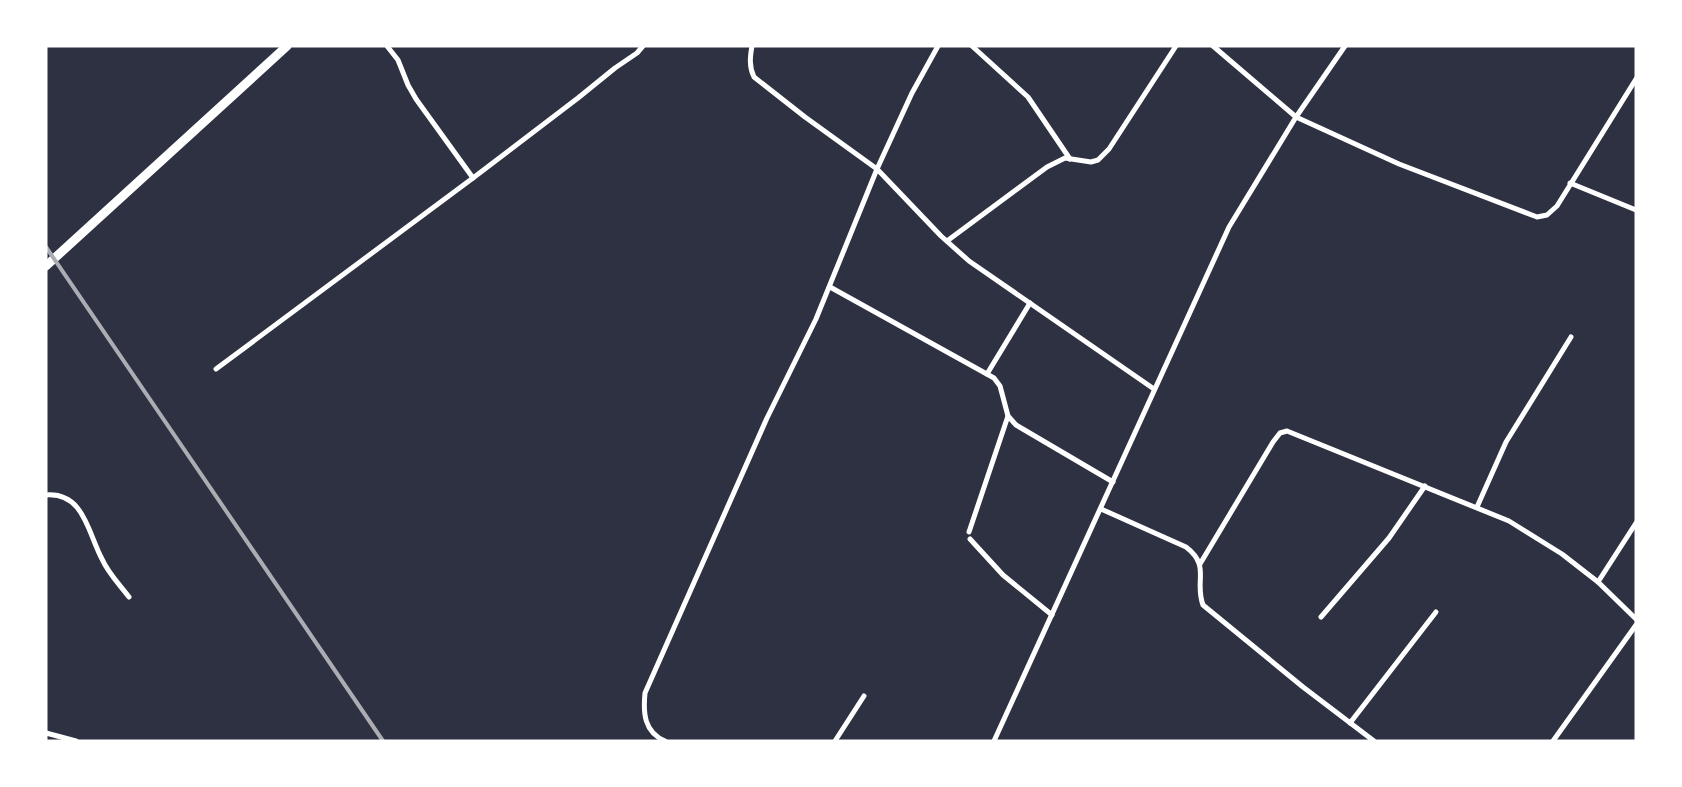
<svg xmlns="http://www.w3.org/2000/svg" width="1682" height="787" viewBox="0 0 1682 787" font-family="Barlow,sans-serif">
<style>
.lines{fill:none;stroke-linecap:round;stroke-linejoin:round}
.minor{stroke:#fff;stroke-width:5}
.tertiary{stroke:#fff;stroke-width:9}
.rail{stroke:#abadb3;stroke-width:4}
</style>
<rect width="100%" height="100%" fill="#2d3142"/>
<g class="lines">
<g class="minor">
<path d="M 387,46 L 398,60 L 408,85 L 416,99 L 473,178"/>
<path d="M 752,46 C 750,57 749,67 754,77 L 805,117 L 877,169 L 941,236 L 969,261 L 1154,389"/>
<path d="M 972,46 L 1028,97 L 1070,159"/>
<path d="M 1213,46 L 1296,117 L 1399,164 L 1537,217 L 1547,215 L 1557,206 L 1636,79"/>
<path d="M 1570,183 L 1636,210"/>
<path d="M 947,241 L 1047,167 L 1065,158 L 1091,162 L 1098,160 L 1109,149 L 1176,46"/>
<path d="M 830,287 L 994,378 L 1000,386 L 1008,416 L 1016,425 L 1113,482"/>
<path d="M 216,369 L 473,178 L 578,98 L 615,68 L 637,53 L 643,46"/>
<path d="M 987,374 L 1030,303"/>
<path d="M 46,495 C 84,492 88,533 102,559 C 108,573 120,585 129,597"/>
<path d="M 1477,507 L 1506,442 L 1571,337"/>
<path d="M 1101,509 L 1186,547 C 1211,566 1194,581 1203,605 L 1303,687 L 1374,741"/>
<path d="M 1636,523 L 1598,582 L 1636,619"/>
<path d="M 969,532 L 1008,416"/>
<path d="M 970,539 L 1003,575 L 1052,615"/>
<path d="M 1200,564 L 1273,442 L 1280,433 L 1287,431 L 1509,521 L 1562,554 L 1598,582"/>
<path d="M 1321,617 L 1389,538 L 1425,486"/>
<path d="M 1350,723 L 1436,612"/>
<path d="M 46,733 L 76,741"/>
<path d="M 665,741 C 644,732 643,713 645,693 L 767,418 L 816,319 L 877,169 L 912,93 L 938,46"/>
<path d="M 835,741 L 864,696"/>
<path d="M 994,741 L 1229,227 L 1296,117 L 1345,46"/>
<path d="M 1553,741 L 1636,625"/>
</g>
<path class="tertiary" d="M 46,266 L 287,46"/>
<path class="rail" d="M 46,247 L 383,741"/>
</g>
<rect width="1682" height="787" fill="none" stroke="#ffffff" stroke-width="95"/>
</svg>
